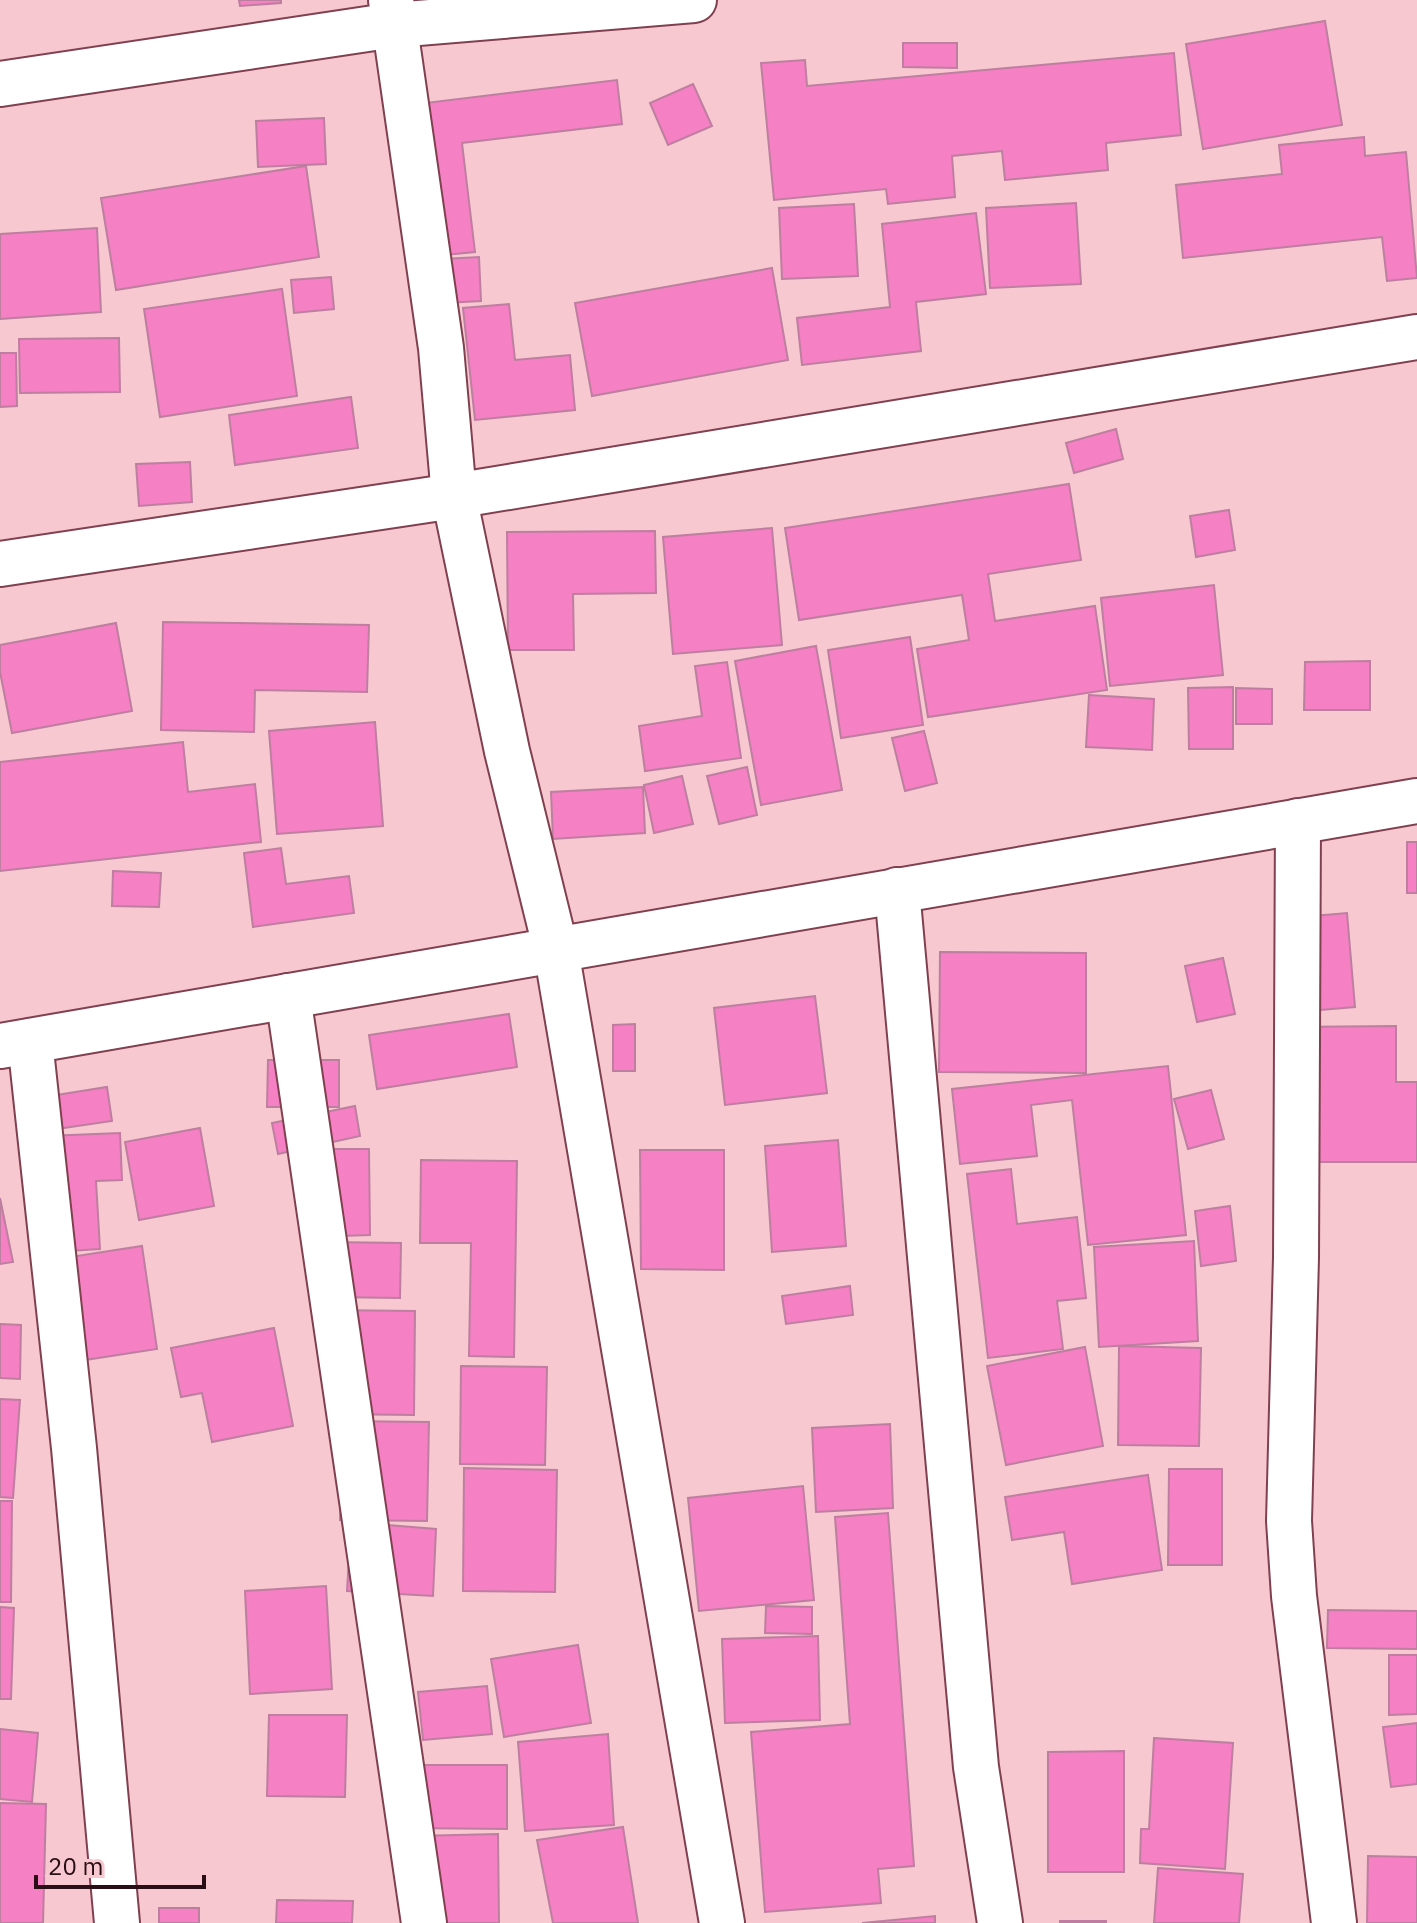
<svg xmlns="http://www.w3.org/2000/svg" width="1417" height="1923" viewBox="0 0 1417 1923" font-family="'IBM Plex Sans',sans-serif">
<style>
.building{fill:#f580c3;stroke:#be7ea0;stroke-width:2}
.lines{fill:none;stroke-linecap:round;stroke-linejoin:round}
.minor-casing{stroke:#814050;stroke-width:48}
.minor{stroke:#fff;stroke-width:44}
</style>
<rect width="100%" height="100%" fill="#f7c8d0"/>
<g class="building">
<path d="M 239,0 L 281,0 L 281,3 L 240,6 Z"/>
<path d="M 1325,21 L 1342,125 L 1203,149 L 1186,44 Z"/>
<path d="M 903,43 L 957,43 L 957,68 L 903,67 Z"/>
<path d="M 1174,53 L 1181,135 L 1106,143 L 1108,170 L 1005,180 L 1002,151 L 952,156 L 955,197 L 888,204 L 886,189 L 774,200 L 761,63 L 805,60 L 807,86 Z"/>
<path d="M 617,80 L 622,124 L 462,143 L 475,252 L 434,256 L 417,104 Z"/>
<path d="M 693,84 L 712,126 L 668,145 L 650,103 Z"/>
<path d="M 324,118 L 326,164 L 258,167 L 256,121 Z"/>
<path d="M 1364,137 L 1365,156 L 1406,152 L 1417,278 L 1387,281 L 1382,237 L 1183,258 L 1176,185 L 1282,174 L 1279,145 Z"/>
<path d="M 306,166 L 319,257 L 116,290 L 101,198 Z"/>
<path d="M 1076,203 L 1081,284 L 990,288 L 986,208 Z"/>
<path d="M 854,204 L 858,276 L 782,279 L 779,208 Z"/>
<path d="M 976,213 L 986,294 L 916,302 L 921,351 L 802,365 L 797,318 L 890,307 L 882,224 Z"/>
<path d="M 97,228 L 101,312 L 0,319 L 0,234 Z"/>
<path d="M 479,257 L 481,301 L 446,303 L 443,259 Z"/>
<path d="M 772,268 L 788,360 L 592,396 L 575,303 Z"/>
<path d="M 331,277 L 334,309 L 294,313 L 291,280 Z"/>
<path d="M 282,289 L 297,396 L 160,417 L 144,309 Z"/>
<path d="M 509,304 L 515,360 L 570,355 L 575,410 L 475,420 L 463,308 Z"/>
<path d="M 119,338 L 120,392 L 20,393 L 19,339 Z"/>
<path d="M 0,353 L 16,353 L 17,406 L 0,407 Z"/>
<path d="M 351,397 L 358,448 L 235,465 L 229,415 Z"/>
<path d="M 1116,429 L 1123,459 L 1074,473 L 1066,443 Z"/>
<path d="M 190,462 L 192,502 L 139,506 L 136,464 Z"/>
<path d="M 1069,484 L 1081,560 L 988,574 L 995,621 L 1095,606 L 1107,690 L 928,717 L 917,649 L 969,640 L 962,595 L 799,620 L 785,528 Z"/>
<path d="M 1229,510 L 1235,550 L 1196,557 L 1190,516 Z"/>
<path d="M 772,528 L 782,645 L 673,654 L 663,537 Z"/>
<path d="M 655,531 L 656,593 L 573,594 L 574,650 L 508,650 L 507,532 Z"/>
<path d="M 1214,585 L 1223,675 L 1110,686 L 1101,598 Z"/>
<path d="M 163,622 L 369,625 L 367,692 L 255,690 L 254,732 L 161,730 Z"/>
<path d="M 116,623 L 132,711 L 12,733 L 0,672 L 0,645 Z"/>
<path d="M 910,637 L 923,725 L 841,738 L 828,650 Z"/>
<path d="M 816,646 L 842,790 L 761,805 L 735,661 Z"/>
<path d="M 1370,661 L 1370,710 L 1304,710 L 1305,662 Z"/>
<path d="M 727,662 L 741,758 L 645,771 L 639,726 L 702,716 L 695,666 Z"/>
<path d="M 1233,687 L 1233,749 L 1189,749 L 1188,688 Z"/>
<path d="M 1236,688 L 1272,689 L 1272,724 L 1236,724 Z"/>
<path d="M 1089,695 L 1154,699 L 1152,750 L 1086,747 Z"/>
<path d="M 375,722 L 383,826 L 277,834 L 269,731 Z"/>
<path d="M 924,731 L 937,783 L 905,791 L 892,738 Z"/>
<path d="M 183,742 L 188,792 L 255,784 L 261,842 L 0,871 L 0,762 Z"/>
<path d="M 747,767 L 757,815 L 719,824 L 707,776 Z"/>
<path d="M 682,776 L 693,824 L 654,833 L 644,785 Z"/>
<path d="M 643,787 L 645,833 L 553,839 L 551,792 Z"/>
<rect x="1407" y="842" width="10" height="51"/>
<path d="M 281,848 L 286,884 L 349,876 L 354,913 L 253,927 L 244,853 Z"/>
<path d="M 113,871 L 161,873 L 159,907 L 112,906 Z"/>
<path d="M 1347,913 L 1355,1007 L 1309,1011 L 1301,917 Z"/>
<path d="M 940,952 L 1086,953 L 1086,1073 L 939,1072 Z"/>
<path d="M 1223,958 L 1235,1014 L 1197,1022 L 1185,966 Z"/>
<path d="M 815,996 L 827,1093 L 725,1105 L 714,1008 Z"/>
<path d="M 509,1014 L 517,1067 L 377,1089 L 369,1035 Z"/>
<path d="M 635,1024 L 635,1071 L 613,1071 L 613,1025 Z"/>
<path d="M 1396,1026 L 1396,1082 L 1417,1082 L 1417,1162 L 1313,1162 L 1291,1027 Z"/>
<path d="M 268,1060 L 339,1060 L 339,1107 L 267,1107 Z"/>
<path d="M 1168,1066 L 1186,1235 L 1088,1245 L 1072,1100 L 1031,1105 L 1037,1156 L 960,1164 L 952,1089 Z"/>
<path d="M 107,1087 L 112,1121 L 36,1132 L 31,1099 Z"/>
<path d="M 1211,1090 L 1224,1139 L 1188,1149 L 1174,1099 Z"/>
<path d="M 355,1106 L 360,1136 L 278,1154 L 272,1123 Z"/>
<path d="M 200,1128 L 214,1206 L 139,1220 L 125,1142 Z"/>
<path d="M 120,1133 L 122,1180 L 96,1181 L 100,1249 L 53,1252 L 46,1136 Z"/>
<path d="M 838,1140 L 846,1246 L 772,1252 L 765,1146 Z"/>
<path d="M 309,1149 L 369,1149 L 370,1235 L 309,1237 Z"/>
<path d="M 640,1150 L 724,1150 L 724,1270 L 641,1269 Z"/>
<path d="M 421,1160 L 517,1161 L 514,1357 L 469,1356 L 471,1243 L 420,1243 Z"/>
<path d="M 1011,1169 L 1017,1224 L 1077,1217 L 1086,1298 L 1057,1301 L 1063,1349 L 988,1358 L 967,1174 Z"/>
<path d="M 0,1198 L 13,1262 L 0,1264 Z"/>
<path d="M 1230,1206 L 1236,1261 L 1201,1266 L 1195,1211 Z"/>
<path d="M 1194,1241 L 1198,1341 L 1099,1347 L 1094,1247 Z"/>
<path d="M 331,1242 L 401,1243 L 400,1298 L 330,1297 Z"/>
<path d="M 142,1246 L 157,1349 L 85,1360 L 70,1257 Z"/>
<path d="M 850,1286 L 853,1315 L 786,1324 L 782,1296 Z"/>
<path d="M 329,1310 L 415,1311 L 414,1415 L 328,1414 Z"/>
<path d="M 0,1324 L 21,1325 L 20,1379 L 0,1378 Z"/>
<path d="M 274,1328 L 293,1426 L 212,1442 L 202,1393 L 181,1397 L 171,1348 Z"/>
<path d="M 1119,1346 L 1201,1348 L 1199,1446 L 1118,1445 Z"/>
<path d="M 1085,1347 L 1103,1446 L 1006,1465 L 987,1366 Z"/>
<path d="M 461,1366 L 547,1367 L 545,1465 L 460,1464 Z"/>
<path d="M 0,1399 L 20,1400 L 13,1498 L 0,1497 Z"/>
<path d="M 342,1421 L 429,1422 L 427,1521 L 340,1520 Z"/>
<path d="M 890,1424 L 893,1508 L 816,1512 L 812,1428 Z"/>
<path d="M 464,1468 L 557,1470 L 555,1592 L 463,1591 Z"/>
<path d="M 1169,1469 L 1222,1469 L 1222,1565 L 1168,1565 Z"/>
<path d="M 1148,1475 L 1162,1570 L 1072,1584 L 1064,1532 L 1012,1540 L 1005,1497 Z"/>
<path d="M 803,1486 L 814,1600 L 699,1611 L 688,1498 Z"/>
<path d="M 0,1501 L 12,1501 L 11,1602 L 0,1602 Z"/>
<path d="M 888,1513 L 914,1866 L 878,1869 L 881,1903 L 765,1912 L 751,1732 L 850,1724 L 835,1517 Z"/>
<path d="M 351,1522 L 436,1529 L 433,1596 L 347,1591 Z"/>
<path d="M 326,1586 L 332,1689 L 250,1694 L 245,1591 Z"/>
<path d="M 766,1606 L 812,1607 L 812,1634 L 765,1633 Z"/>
<path d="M 0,1607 L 14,1608 L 11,1699 L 0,1699 Z"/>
<path d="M 1328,1610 L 1417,1611 L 1417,1649 L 1327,1648 Z"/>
<path d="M 818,1636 L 820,1720 L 725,1723 L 722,1639 Z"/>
<path d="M 578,1645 L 591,1723 L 504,1737 L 491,1659 Z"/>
<path d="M 1389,1655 L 1417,1655 L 1417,1714 L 1389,1715 Z"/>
<path d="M 487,1686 L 492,1734 L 423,1740 L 418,1692 Z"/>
<path d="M 269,1715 L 347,1715 L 345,1797 L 267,1796 Z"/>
<path d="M 1417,1723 L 1417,1784 L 1391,1787 L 1383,1727 Z"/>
<path d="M 0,1729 L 38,1733 L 32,1802 L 0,1799 Z"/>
<path d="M 608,1734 L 614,1825 L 525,1831 L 518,1742 Z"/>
<path d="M 1154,1738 L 1233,1743 L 1225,1869 L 1140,1863 L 1141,1829 L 1149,1829 Z"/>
<path d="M 1124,1751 L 1124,1872 L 1048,1872 L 1048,1752 Z"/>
<path d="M 402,1765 L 507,1765 L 507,1829 L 402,1828 Z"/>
<path d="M 0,1803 L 46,1804 L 43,1923 L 0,1923 Z"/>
<path d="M 623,1827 L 638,1923 L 553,1923 L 537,1840 Z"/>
<path d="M 498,1834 L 499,1923 L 417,1923 L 415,1836 Z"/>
<path d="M 1368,1856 L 1417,1857 L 1417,1923 L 1367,1923 Z"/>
<path d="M 1158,1868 L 1243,1874 L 1239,1923 L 1154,1923 Z"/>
<path d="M 277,1900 L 353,1901 L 352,1923 L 276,1923 Z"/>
<rect x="159" y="1908" width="40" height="15"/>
<path d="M 935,1916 L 935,1923 L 862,1923 Z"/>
<rect x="1060" y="1921" width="46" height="2"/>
</g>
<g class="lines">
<defs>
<g id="minor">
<path d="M 391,0 L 441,348 L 454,496 L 507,751 L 556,950 L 722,1923"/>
<path d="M 0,84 L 394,25 L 694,0"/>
<path d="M 0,564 L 454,496 L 1417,337"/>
<path d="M 1298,821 L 1296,1258 L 1289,1521 L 1294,1596 L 1334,1923"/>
<path d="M 897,890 L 976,1767 L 1000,1923"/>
<path d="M 288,996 L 424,1923"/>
<path d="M 30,1041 L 74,1448 L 117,1923"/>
<path d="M 0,1046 L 1417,801"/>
</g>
</defs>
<use href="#minor" class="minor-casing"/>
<use href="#minor" class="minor"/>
</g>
<path d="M36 1875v12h168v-12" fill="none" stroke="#290e15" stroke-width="4"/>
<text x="48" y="1875" font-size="24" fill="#290e15" stroke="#f7c8d0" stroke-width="6" paint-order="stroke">20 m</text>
</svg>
